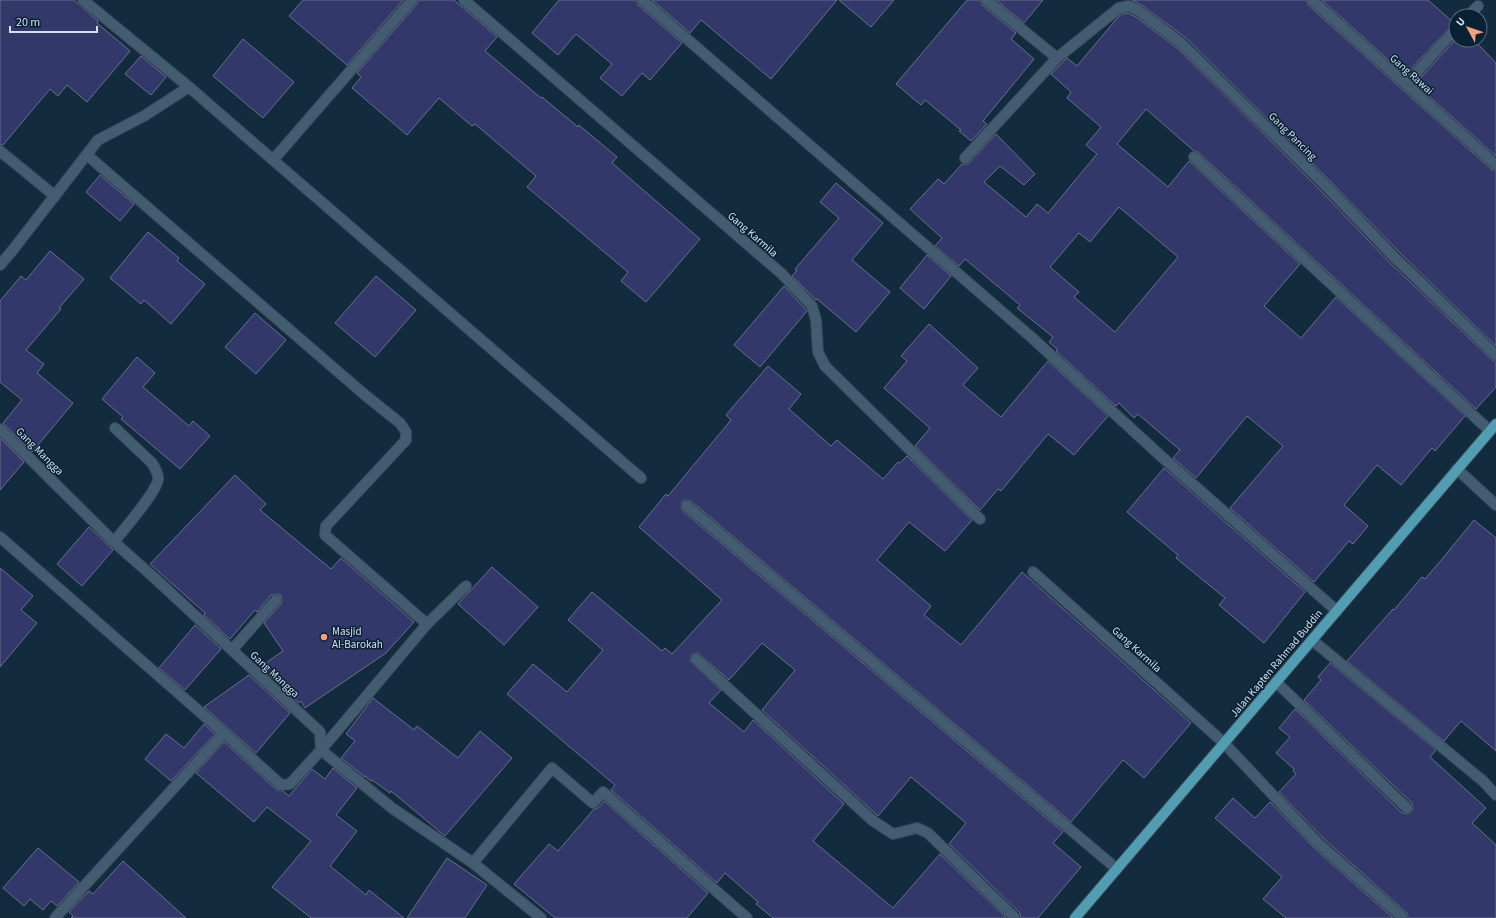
<svg xmlns="http://www.w3.org/2000/svg" width="1496" height="918" viewBox="0 0 1496 918" font-family="'Source Sans 3',sans-serif">
<style>
.building{fill:#33386b;stroke:#696e8c;fill-rule:evenodd}
.lines{fill:none;stroke-linecap:round;stroke-linejoin:round}
.lane-casing{stroke:#374858;stroke-width:12}
.street-casing{stroke:#374858;stroke-width:12}
.primary-casing{stroke:#374858;stroke-width:12}
.lane{stroke:#435c71;stroke-width:10}
.street{stroke:#435c71;stroke-width:10}
.primary{stroke:#529db2;stroke-width:10}
.poi-dot{fill:#f1a17d;stroke:#092134;stroke-width:1.5}
.labels{text-anchor:middle;stroke-width:3;stroke-linejoin:round;paint-order:stroke}
.street-label{font-size:11px;fill:#d2e0ed;stroke:#092134}
.poi-label{font-size:11px;fill:#d2e0ed;stroke:#092134;text-anchor:start}
</style>
<rect width="100%" height="100%" fill="#132b3e"/>
<g class="building">
<path d="M 0,0 L 74,0 L 98,21 L 97,23 L 130,51 L 87,102 L 67,85 L 58,96 L 50,89 L 3,145 L 0,145 Z"/>
<path d="M 303,0 L 403,0 L 347,65 L 289,16 Z"/>
<path d="M 418,0 L 454,0 L 468,12 L 497,37 L 485,51 L 541,98 L 542,97 L 578,127 L 579,125 L 617,157 L 612,163 L 700,239 L 646,302 L 621,281 L 628,272 L 527,187 L 536,176 L 475,124 L 472,126 L 439,98 L 407,135 L 352,88 L 361,77 L 357,73 L 417,4 Z"/>
<path d="M 559,0 L 636,0 L 638,5 L 682,43 L 650,80 L 642,73 L 622,96 L 600,78 L 612,64 L 576,34 L 558,55 L 532,33 Z"/>
<path d="M 652,0 L 837,0 L 771,79 L 701,20 L 690,33 Z"/>
<path d="M 839,0 L 894,0 L 871,27 Z"/>
<path d="M 967,0 L 980,0 L 982,5 L 1016,33 L 1011,39 L 1034,59 L 983,121 L 987,124 L 971,141 L 959,131 L 961,130 L 925,100 L 921,105 L 896,84 Z"/>
<path d="M 996,0 L 1043,0 L 1024,23 Z"/>
<path d="M 1132,0 L 1306,0 L 1308,5 L 1492,170 L 1496,171 L 1496,346 L 1400,253 L 1333,184 L 1186,38 L 1143,6 Z"/>
<path d="M 1322,0 L 1428,0 L 1454,23 L 1405,75 Z"/>
<path d="M 1128,13 L 1136,17 L 1177,48 L 1323,193 L 1390,263 L 1492,360 L 1496,361 L 1496,387 L 1476,409 L 1198,152 L 1194,151 L 1146,109 L 1117,144 L 1168,187 L 1189,161 L 1300,264 L 1264,306 L 1301,338 L 1336,297 L 1465,416 L 1435,451 L 1432,448 L 1401,485 L 1377,465 L 1344,505 L 1368,526 L 1353,544 L 1349,541 L 1314,582 L 1230,508 L 1283,446 L 1247,416 L 1196,478 L 1173,458 L 1180,450 L 1138,414 L 1134,418 L 1119,403 L 1116,406 L 1056,351 L 1058,350 L 1049,342 L 1053,337 L 1017,308 L 1020,305 L 965,259 L 959,266 L 935,246 L 942,238 L 910,209 L 938,179 L 944,184 L 962,164 L 967,164 L 970,162 L 996,134 L 1035,174 L 1024,185 L 1000,166 L 984,182 L 1026,217 L 1037,204 L 1048,213 L 1097,154 L 1086,145 L 1101,127 L 1067,98 L 1071,92 L 1051,74 L 1067,58 L 1077,66 L 1119,16 L 1122,14 ZM 1119,207 L 1178,257 L 1115,332 L 1074,297 L 1079,292 L 1050,267 L 1079,233 L 1090,242 Z"/>
<path d="M 243,39 L 294,82 L 263,118 L 213,76 Z"/>
<path d="M 1456,39 L 1456,40 L 1474,40 L 1496,63 L 1496,156 L 1415,84 Z"/>
<path d="M 141,56 L 166,77 L 151,95 L 125,74 Z"/>
<path d="M 100,175 L 134,204 L 120,221 L 86,192 Z"/>
<path d="M 836,183 L 883,223 L 852,260 L 890,292 L 856,332 L 817,299 L 816,300 L 792,276 L 797,270 L 795,269 L 839,218 L 820,202 Z"/>
<path d="M 148,232 L 179,258 L 177,261 L 205,284 L 171,324 L 144,300 L 141,304 L 110,278 Z"/>
<path d="M 50,251 L 84,279 L 59,308 L 61,309 L 26,350 L 44,364 L 37,373 L 73,403 L 32,452 L 3,423 L 22,400 L 0,382 L 0,301 L 21,276 L 26,280 Z"/>
<path d="M 927,255 L 951,276 L 924,309 L 900,288 Z"/>
<path d="M 376,276 L 416,310 L 375,357 L 335,323 Z"/>
<path d="M 784,286 L 807,311 L 760,367 L 734,345 Z"/>
<path d="M 255,313 L 286,340 L 256,374 L 225,347 Z"/>
<path d="M 929,324 L 978,368 L 963,385 L 1001,417 L 1048,361 L 1108,416 L 1074,455 L 1048,434 L 1001,491 L 998,489 L 980,510 L 915,446 L 930,428 L 884,388 L 907,361 L 901,356 Z"/>
<path d="M 137,357 L 155,373 L 143,387 L 189,426 L 193,421 L 210,436 L 180,469 L 121,419 L 123,417 L 102,399 Z"/>
<path d="M 768,366 L 801,394 L 789,409 L 831,446 L 837,440 L 883,479 L 898,462 L 900,463 L 907,456 L 972,520 L 945,551 L 909,522 L 877,560 L 931,606 L 924,615 L 961,645 L 1022,572 L 1191,723 L 1144,778 L 1123,760 L 1071,822 L 691,501 L 685,500 L 682,502 L 681,508 L 683,511 L 1063,832 L 1053,843 L 1081,867 L 1038,918 L 1021,918 L 1020,913 L 949,844 L 966,823 L 911,777 L 878,816 L 762,710 L 795,670 L 762,643 L 729,680 L 698,653 L 692,654 L 690,661 L 721,690 L 709,703 L 744,732 L 753,720 L 844,804 L 813,841 L 893,908 L 940,854 L 1006,918 L 773,918 L 756,904 L 758,902 L 725,873 L 717,883 L 611,790 L 615,785 L 507,694 L 533,664 L 567,692 L 603,650 L 568,620 L 592,592 L 662,651 L 665,648 L 672,654 L 722,600 L 639,527 L 666,494 L 668,496 L 731,420 L 726,415 Z"/>
<path d="M 0,438 L 24,462 L 0,490 Z"/>
<path d="M 1164,468 L 1305,592 L 1264,643 L 1219,605 L 1225,598 L 1176,558 L 1178,555 L 1127,512 Z"/>
<path d="M 235,475 L 266,504 L 260,510 L 331,569 L 341,558 L 414,622 L 386,653 L 305,708 L 301,701 L 299,703 L 260,667 L 283,651 L 264,623 L 281,604 L 282,601 L 281,595 L 277,594 L 271,595 L 257,612 L 255,610 L 230,639 L 204,615 L 205,613 L 150,564 Z"/>
<path d="M 1474,520 L 1496,538 L 1496,751 L 1461,721 L 1444,741 L 1347,661 L 1393,609 L 1394,610 L 1422,577 L 1425,579 L 1443,558 Z"/>
<path d="M 89,527 L 113,550 L 82,586 L 57,564 Z"/>
<path d="M 492,567 L 538,607 L 504,645 L 458,604 Z"/>
<path d="M 0,568 L 33,596 L 21,610 L 37,623 L 0,667 Z"/>
<path d="M 195,625 L 221,649 L 185,690 L 159,668 Z"/>
<path d="M 1330,663 L 1436,750 L 1430,757 L 1486,808 L 1472,823 L 1496,845 L 1496,918 L 1409,918 L 1407,913 L 1323,838 L 1279,792 L 1296,774 L 1293,771 L 1294,769 L 1276,753 L 1290,737 L 1279,728 L 1295,709 L 1402,813 L 1408,814 L 1413,810 L 1412,803 L 1304,700 L 1321,680 L 1318,677 Z"/>
<path d="M 249,675 L 290,713 L 256,753 L 204,707 Z"/>
<path d="M 373,698 L 414,730 L 417,726 L 458,758 L 480,731 L 512,758 L 445,836 L 391,791 L 390,793 L 372,780 L 371,781 L 365,776 L 365,777 L 341,758 L 355,741 L 346,734 Z"/>
<path d="M 204,724 L 215,734 L 171,781 L 145,759 L 166,734 L 184,748 Z"/>
<path d="M 224,742 L 277,790 L 283,791 L 289,796 L 312,769 L 325,779 L 333,768 L 357,788 L 336,815 L 357,831 L 330,866 L 366,895 L 369,890 L 404,918 L 311,918 L 272,887 L 311,841 L 267,807 L 254,822 L 196,773 Z"/>
<path d="M 1233,798 L 1255,818 L 1270,802 L 1314,848 L 1393,918 L 1286,918 L 1263,899 L 1282,877 L 1215,818 Z"/>
<path d="M 604,801 L 708,893 L 687,918 L 555,918 L 514,884 L 549,844 L 558,851 L 594,809 L 598,808 Z"/>
<path d="M 38,848 L 79,882 L 57,906 L 51,901 L 43,910 L 30,899 L 24,906 L 3,888 Z"/>
<path d="M 447,858 L 487,885 L 465,918 L 407,918 Z"/>
<path d="M 123,861 L 186,918 L 71,918 L 73,916 L 69,912 L 89,891 L 93,894 Z"/>
</g>
<g class="lines">
<defs>
<g id="lane">
<path d="M 1468,16 L 1478,6"/>
<path d="M 1406,84 L 1456,29"/>
</g>
<g id="street">
<path d="M 83,0 L 189,87 L 273,160 L 412,0"/>
<path d="M 464,0 L 782,274 L 812,306 L 816,320 L 818,352 L 825,366 L 980,519"/>
<path d="M 642,0 L 1030,336 L 1163,458 L 1337,611"/>
<path d="M 986,0 L 1057,58"/>
<path d="M 1312,0 L 1496,165"/>
<path d="M 0,151 L 55,196"/>
<path d="M 1194,157 L 1490,431"/>
<path d="M 965,158 L 1057,58 L 1119,8 L 1129,6 L 1139,11 L 1181,43 L 1328,188 L 1395,258 L 1496,355"/>
<path d="M 273,160 L 641,478"/>
<path d="M 0,265 L 12,251 L 98,140 L 144,116 L 189,87"/>
<path d="M 0,429 L 114,542 L 159,582 L 320,732 L 321,750 L 392,808 L 473,863 L 541,918"/>
<path d="M 1457,469 L 1496,505"/>
<path d="M 687,506 L 1117,869"/>
<path d="M 0,537 L 224,733 L 281,785 L 290,784 L 321,750 L 427,624 L 325,535 L 326,526 L 406,440 L 406,432 L 400,423 L 365,395 L 87,155"/>
<path d="M 114,542 C 124,529 155,494 158,480 C 159,474 155,468 152,463 L 115,428"/>
<path d="M 1033,572 L 1224,743 L 1318,843 L 1403,918"/>
<path d="M 427,624 L 466,586"/>
<path d="M 1312,640 L 1483,781 L 1496,795"/>
<path d="M 232,650 L 276,600"/>
<path d="M 696,659 L 872,820 L 893,834 L 917,828 L 928,833 L 1015,918"/>
<path d="M 1276,682 L 1407,808"/>
<path d="M 473,863 L 552,768 L 593,803 L 603,792 L 747,918"/>
<path d="M 55,918 L 224,733"/>
</g>
<path id="primary" d="M 1075,918 L 1496,424"/>
</defs>
<use href="#lane" class="lane-casing"/>
<use href="#street" class="street-casing"/>
<use href="#primary" class="primary-casing"/>
<use href="#lane" class="lane"/>
<use href="#street" class="street"/>
<use href="#primary" class="primary"/>
</g>
<circle class="poi-dot" cx="324" cy="637" r="4"/>
<g class="labels">
<g class="street-label">
<text transform="translate(1412 74) rotate(42)" y="4">Gang Rawai</text>
<text transform="translate(1293 136) rotate(45)" y="4">Gang Pancing</text>
<text transform="translate(753 234) rotate(41)" y="4">Gang Karmila</text>
<text transform="translate(40 451) rotate(45)" y="4">Gang Mangga</text>
<text transform="translate(1137 649) rotate(42)" y="4">Gang Karmila</text>
<text transform="translate(1276 663) rotate(-50)" y="4">Jalan Kapten Rahmad Buddin</text>
<text transform="translate(275 674) rotate(43)" y="4">Gang Mangga</text>
</g>
<g class="poi-label">
<text x="332" y="635">Masjid<tspan x="332" dy="13">Al-Barokah</tspan></text>
</g>
</g>
<g transform="translate(1468 28) rotate(310)"><circle r="19" fill="#092134" stroke="#596d7e"/>
<path d="M0-3L7 15L0 10L-7 15Z" fill="#f1a17d"/>
<text y="-6" font-size="11" font-weight="bold" text-anchor="middle" fill="#d2e0ed">U</text>
</g>
<path d="M10 26v6h87v-6" fill="none" stroke="#d2e0ed" stroke-width="2"/>
<text x="16" y="26" font-size="12" fill="#d2e0ed" stroke="#092134" stroke-width="3" paint-order="stroke">20 m</text>
</svg>
